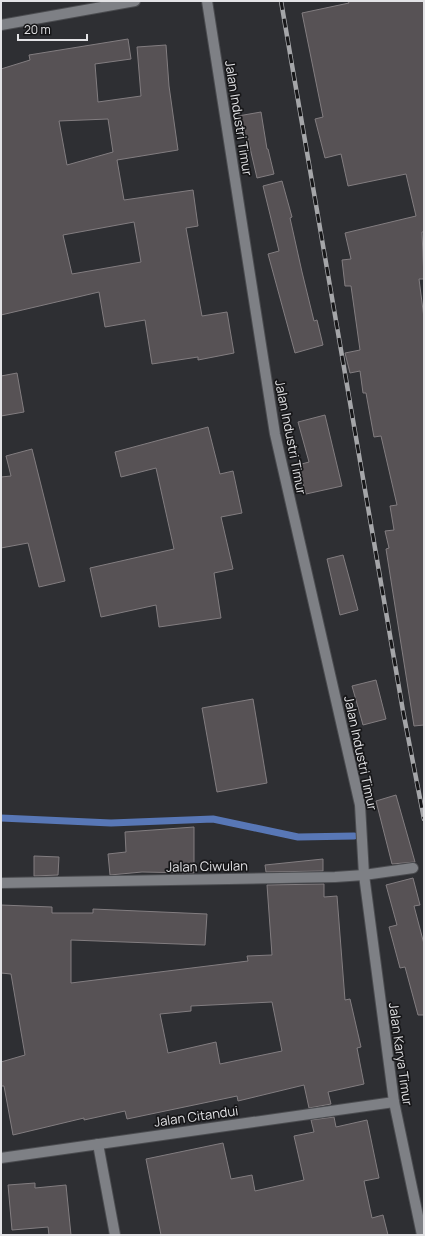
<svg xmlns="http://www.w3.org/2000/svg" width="425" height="1236" viewBox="0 0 425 1236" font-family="Manrope,sans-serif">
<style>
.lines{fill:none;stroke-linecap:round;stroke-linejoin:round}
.stream{stroke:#5877b6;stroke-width:7}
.building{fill:#575255;stroke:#827d80;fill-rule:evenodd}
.minor-casing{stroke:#4b4c50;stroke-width:12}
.minor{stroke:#7e8085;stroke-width:10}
.rail-casing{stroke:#a5a6a9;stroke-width:4.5}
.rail{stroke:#171719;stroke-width:3;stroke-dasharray:9;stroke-linecap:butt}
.labels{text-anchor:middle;stroke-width:3.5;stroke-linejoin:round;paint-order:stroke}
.street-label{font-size:13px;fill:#e3e3e6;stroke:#171719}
</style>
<rect width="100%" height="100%" fill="#2e2f33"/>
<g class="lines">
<path class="stream" d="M 1,818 L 111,823 L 213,819 L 298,837 L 354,836"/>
</g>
<g class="building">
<path d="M 348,1 L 424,1 L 424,232 L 422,232 L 424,279 L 419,279 L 424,318 L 424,725 L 414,726 L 386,549 L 389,548 L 385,531 L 394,530 L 390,506 L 397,505 L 381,436 L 374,437 L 366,393 L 363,393 L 360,371 L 350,373 L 345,353 L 360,350 L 351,286 L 345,286 L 342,260 L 351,259 L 345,233 L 416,216 L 406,174 L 348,186 L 341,154 L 325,158 L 315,119 L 323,117 L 302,13 L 349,3 Z"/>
<path d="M 128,39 L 131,59 L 95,64 L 98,102 L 141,96 L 137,47 L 166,45 L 169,86 L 178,150 L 117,160 L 124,200 L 193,190 L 198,226 L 186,228 L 202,316 L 227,312 L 234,353 L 198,360 L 198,357 L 152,364 L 145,320 L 105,327 L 99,292 L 1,315 L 1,69 L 30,60 L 29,55 ZM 108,119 L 113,152 L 67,165 L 59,121 ZM 134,222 L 141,262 L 72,274 L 63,235 Z"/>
<path d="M 261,112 L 267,149 L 268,149 L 274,174 L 257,178 L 247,135 L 241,136 L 238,116 Z"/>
<path d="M 282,181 L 292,217 L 290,218 L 302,272 L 314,321 L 317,320 L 323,345 L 295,353 L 268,254 L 279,251 L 263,186 Z"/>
<path d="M 17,373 L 24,412 L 1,416 L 1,376 Z"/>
<path d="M 325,415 L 342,486 L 306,494 L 298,465 L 309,462 L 298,422 Z"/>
<path d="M 208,427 L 220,474 L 233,471 L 242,513 L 221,517 L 233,569 L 214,573 L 221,618 L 159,627 L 156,605 L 101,617 L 90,568 L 174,549 L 156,468 L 121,477 L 115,452 Z"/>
<path d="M 32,449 L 65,581 L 39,587 L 28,543 L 1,548 L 1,477 L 11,476 L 6,456 Z"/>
<path d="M 343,555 L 358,610 L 340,615 L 327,559 Z"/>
<path d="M 376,680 L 386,719 L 363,725 L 352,686 Z"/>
<path d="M 253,699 L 267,783 L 217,792 L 202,708 Z"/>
<path d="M 396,795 L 415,862 L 392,864 L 376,801 Z"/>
<path d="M 194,827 L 194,873 L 142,872 L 110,875 L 108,854 L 126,852 L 125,832 Z"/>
<path d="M 34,856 L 59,857 L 58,875 L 34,876 Z"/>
<path d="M 323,859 L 323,871 L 266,872 L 265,865 Z"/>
<path d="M 413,878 L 420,905 L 414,906 L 424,944 L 424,1015 L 418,1015 L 405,967 L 400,968 L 389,927 L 397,925 L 386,885 Z"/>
<path d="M 324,884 L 324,897 L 337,896 L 345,1000 L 350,999 L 361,1047 L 357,1048 L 364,1084 L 328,1092 L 331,1104 L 309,1108 L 304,1085 L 238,1101 L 237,1096 L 127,1119 L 125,1111 L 84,1120 L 84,1118 L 13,1135 L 4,1086 L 1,1086 L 1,1062 L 25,1055 L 11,974 L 1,973 L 1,905 L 52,907 L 52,913 L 93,913 L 93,909 L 207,914 L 205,945 L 71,940 L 71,983 L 248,961 L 247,956 L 272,955 L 267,885 ZM 272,1002 L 282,1051 L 220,1064 L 216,1042 L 168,1053 L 160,1014 L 191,1011 L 191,1006 Z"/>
<path d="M 334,1117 L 336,1127 L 367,1120 L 379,1178 L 364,1181 L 372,1218 L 383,1215 L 388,1235 L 161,1235 L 146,1159 L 223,1143 L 231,1179 L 252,1175 L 255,1191 L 304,1180 L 294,1136 L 314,1132 L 311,1120 Z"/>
<path d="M 35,1183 L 35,1188 L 66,1185 L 71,1235 L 49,1235 L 48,1227 L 12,1230 L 8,1185 Z"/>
</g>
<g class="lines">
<defs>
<g id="minor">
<path d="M 207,1 L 275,434 L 360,805 L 364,875 L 394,1102 L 422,1235"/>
<path d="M 1,25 L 135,1"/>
<path d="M 1,883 L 335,877 L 364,875 L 413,868"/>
<path d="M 98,1144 L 115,1235"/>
<path d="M 1,1158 L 394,1102"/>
</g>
</defs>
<use href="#minor" class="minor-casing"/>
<use href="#minor" class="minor"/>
<defs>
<path id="rail" d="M 281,1 L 403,711 L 424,819"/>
</defs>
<use href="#rail" class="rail-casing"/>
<use href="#rail" class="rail"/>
</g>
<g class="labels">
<g class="street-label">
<text transform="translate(239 118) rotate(81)" y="5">Jalan Industri Timur</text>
<text transform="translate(291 437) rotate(79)" y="5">Jalan Industri Timur</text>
<text transform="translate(361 753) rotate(78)" y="5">Jalan Industri Timur</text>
<text transform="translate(207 866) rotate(-1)" y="5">Jalan Ciwulan</text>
<text transform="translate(401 1054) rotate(82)" y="5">Jalan Karya Timur</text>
<text transform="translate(196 1116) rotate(-8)" y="5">Jalan Citandui</text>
</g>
</g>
<rect width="425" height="1236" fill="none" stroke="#e3e3e6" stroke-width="4"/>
<path d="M18 34v6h69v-6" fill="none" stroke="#e3e3e6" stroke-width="2"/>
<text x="24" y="34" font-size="12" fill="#e3e3e6" stroke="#171719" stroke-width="3" paint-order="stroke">20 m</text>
</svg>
